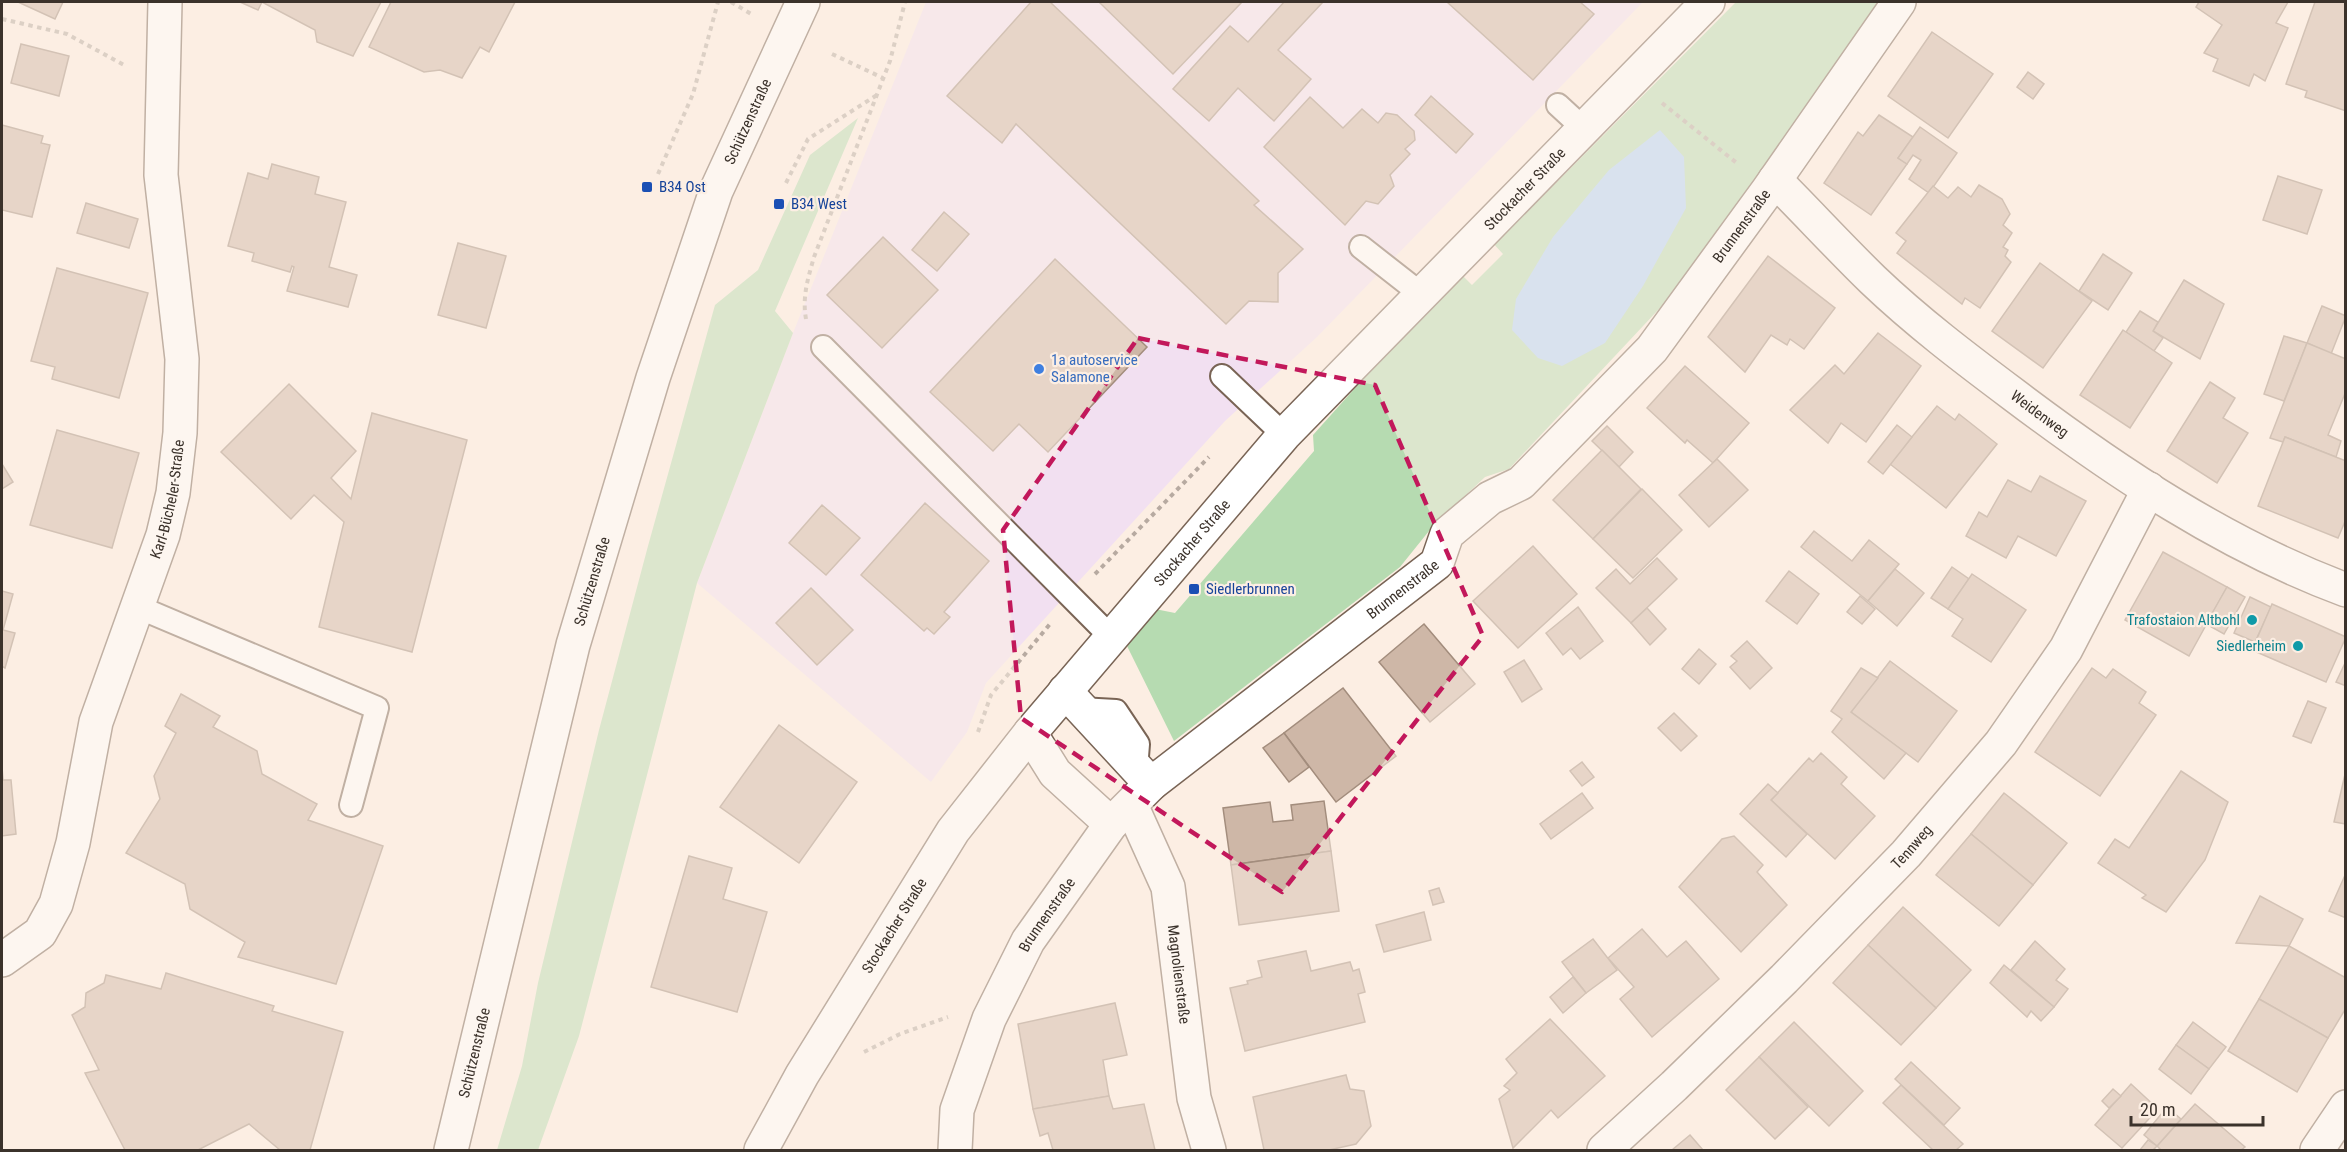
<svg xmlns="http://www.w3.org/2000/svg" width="2347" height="1152" viewBox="0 0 2347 1152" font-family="'Roboto Condensed',sans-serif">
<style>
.commercial{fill:#f2e0f1}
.green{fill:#b6dbb1}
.water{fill:#b0d3fb}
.building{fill:#ceb7a7;stroke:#a38d7d;stroke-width:1.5}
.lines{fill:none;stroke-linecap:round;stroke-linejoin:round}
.lane-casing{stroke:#796455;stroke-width:26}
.street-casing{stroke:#796455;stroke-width:36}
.secondary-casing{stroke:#796455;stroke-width:36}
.path{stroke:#b7aaa1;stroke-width:4;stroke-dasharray:4.5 4.5;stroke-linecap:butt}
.lane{stroke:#fff;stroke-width:22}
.street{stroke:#fff;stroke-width:33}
.secondary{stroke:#fff;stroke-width:33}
.marked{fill:none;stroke:#c2185b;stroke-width:4.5;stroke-dasharray:12 8;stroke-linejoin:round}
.transit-dot{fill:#1a4fb4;stroke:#fceee3;stroke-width:2}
.shop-dot{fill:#3f7fe0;stroke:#fceee3;stroke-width:2}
.culture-dot{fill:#0f9aa8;stroke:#fceee3;stroke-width:2}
.labels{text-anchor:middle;stroke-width:4.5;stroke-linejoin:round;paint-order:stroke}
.street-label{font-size:15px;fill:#3b322b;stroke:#fceee3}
.transit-label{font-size:15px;fill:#164399;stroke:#fceee3;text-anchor:start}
.shop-label{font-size:15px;fill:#366cbe;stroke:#fceee3;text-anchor:start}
.culture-label{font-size:15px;fill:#0d838f;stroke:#fceee3;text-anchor:end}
</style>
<rect width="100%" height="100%" fill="#fceee3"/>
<path class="commercial" d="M 926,2 L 1643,2 L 1317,337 L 1225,421 L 986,683 L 967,732 L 931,782 L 697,583 L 793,333 Z"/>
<g class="green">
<path d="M 1736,2 L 1882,2 L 1818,95 L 1674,293 L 1509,469 L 1485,477 L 1433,526 L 1400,567 L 1174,741 L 1127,646 L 1155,609 L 1175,613 L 1314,451 L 1313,435 L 1459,272 L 1472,285 L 1503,254 L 1490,240 L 1516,216 L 1539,200 Z"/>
<path d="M 858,118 L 775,311 L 793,333 L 697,583 L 579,1036 L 538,1150 L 497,1150 L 522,1066 L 538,983 L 599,730 L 648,546 L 715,305 L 758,270 L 810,155 Z"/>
</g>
<path class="water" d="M 1660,130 L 1684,157 L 1686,208 L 1643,286 L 1605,343 L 1562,366 L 1538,358 L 1512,330 L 1516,299 L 1553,237 L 1609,170 Z"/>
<g class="building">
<path d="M 18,2 L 63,2 L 55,19 Z"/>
<path d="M 240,2 L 381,2 L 353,56 L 317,42 L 315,30 L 262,2 L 258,10 Z"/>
<path d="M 391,2 L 515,2 L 489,52 L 480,47 L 462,78 L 440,70 L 424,72 L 369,47 Z"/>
<path d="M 1031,2 L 1050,2 L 1259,201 L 1254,205 L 1303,249 L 1278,273 L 1278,302 L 1249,301 L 1226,324 L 1016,124 L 1002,143 L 947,96 Z"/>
<path d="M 1099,2 L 1242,2 L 1173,74 Z"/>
<path d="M 1284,2 L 1323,2 L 1278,50 L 1311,79 L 1274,121 L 1238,88 L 1209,121 L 1173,89 L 1230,26 L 1248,42 Z"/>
<path d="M 1447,2 L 1580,2 L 1594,14 L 1533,80 Z"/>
<path d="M 2199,2 L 2288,2 L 2276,23 L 2288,28 L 2265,81 L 2254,74 L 2249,86 L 2213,71 L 2218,59 L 2204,53 L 2222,25 L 2196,7 Z"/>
<path d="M 2315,2 L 2346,2 L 2346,111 L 2305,97 L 2307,91 L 2286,84 Z"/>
<path d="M 1932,32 L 1993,74 L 1948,138 L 1888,96 Z"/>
<path d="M 21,44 L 69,56 L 59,96 L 11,83 Z"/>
<path d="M 2028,72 L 2044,84 L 2033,99 L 2017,87 Z"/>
<path d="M 1431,96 L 1473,134 L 1456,153 L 1415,115 Z"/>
<path d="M 1310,97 L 1343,128 L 1362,109 L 1378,123 L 1386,113 L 1397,115 L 1414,131 L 1415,140 L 1405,149 L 1410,154 L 1390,175 L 1394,186 L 1378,204 L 1366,201 L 1345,225 L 1264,147 Z"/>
<path d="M 1879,115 L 1913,137 L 1898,158 L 1907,164 L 1871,215 L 1824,183 L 1858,132 L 1863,136 Z"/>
<path d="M 2,125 L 43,136 L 41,143 L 50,145 L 32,217 L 2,210 Z"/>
<path d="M 1920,127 L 1957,153 L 1929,193 L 1909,179 L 1921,160 L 1913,155 L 1907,164 L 1898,158 Z"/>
<path d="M 272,164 L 319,177 L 315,194 L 346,202 L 329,267 L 357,275 L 348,307 L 287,291 L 294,267 L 292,266 L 290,272 L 252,261 L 254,253 L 228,246 L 248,173 L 268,179 Z"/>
<path d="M 2278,176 L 2322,190 L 2307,234 L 2263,220 Z"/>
<path d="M 1979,185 L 2002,199 L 2010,214 L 2003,225 L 2012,233 L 2003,247 L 2008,250 L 2005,256 L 2011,262 L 1980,308 L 1965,298 L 1962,304 L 1897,253 L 1906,241 L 1896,233 L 1933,186 L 1948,198 L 1958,187 L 1971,197 Z"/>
<path d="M 86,203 L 138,219 L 129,248 L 77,233 Z"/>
<path d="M 944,212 L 969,234 L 937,271 L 912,250 Z"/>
<path d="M 883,237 L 938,290 L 882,348 L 827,295 Z"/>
<path d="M 458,243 L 506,256 L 486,328 L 438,315 Z"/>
<path d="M 2103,254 L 2132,273 L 2108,310 L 2079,291 Z"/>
<path d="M 1768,256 L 1835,308 L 1804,349 L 1790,339 L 1787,345 L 1771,335 L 1745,372 L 1708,337 Z"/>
<path d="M 1055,259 L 1147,347 L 1048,452 L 1019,424 L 993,451 L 930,392 Z"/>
<path d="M 2040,263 L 2092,301 L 2043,368 L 1992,331 Z"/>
<path d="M 57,268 L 148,293 L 119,398 L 52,379 L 55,367 L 31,361 Z"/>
<path d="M 2184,280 L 2224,304 L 2200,359 L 2153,331 Z"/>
<path d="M 2322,306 L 2346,316 L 2331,354 L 2307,343 Z"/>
<path d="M 2140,311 L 2158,322 L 2153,331 L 2163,338 L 2154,351 L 2126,332 Z"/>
<path d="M 2123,330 L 2172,363 L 2130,428 L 2080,395 Z"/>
<path d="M 1878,333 L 1921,366 L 1866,442 L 1841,423 L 1828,443 L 1790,410 L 1835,365 L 1844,374 Z"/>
<path d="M 2284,336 L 2307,343 L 2284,401 L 2264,394 Z"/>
<path d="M 2307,343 L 2346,359 L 2346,391 L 2328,435 L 2341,441 L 2336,457 L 2285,437 L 2283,442 L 2270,438 Z"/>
<path d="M 1685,366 L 1749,423 L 1713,463 L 1687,440 L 1685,443 L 1647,408 Z"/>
<path d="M 2210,382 L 2235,398 L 2223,418 L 2248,433 L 2217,483 L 2167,451 Z"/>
<path d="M 289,384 L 356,451 L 331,478 L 351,499 L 372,413 L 467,440 L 412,652 L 319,627 L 344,522 L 314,495 L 291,519 L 221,452 Z"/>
<path d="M 1937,406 L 1955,420 L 1959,414 L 1997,444 L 1946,508 L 1890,464 Z"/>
<path d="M 1897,425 L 1912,437 L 1883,474 L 1868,462 Z"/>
<path d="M 1607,426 L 1633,452 L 1619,467 L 1592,441 Z"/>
<path d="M 57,430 L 139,453 L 112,548 L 30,525 Z"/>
<path d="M 2285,437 L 2346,461 L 2346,519 L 2338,538 L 2258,506 Z"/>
<path d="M 1602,450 L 1641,489 L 1593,539 L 1553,500 Z"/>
<path d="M 1717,459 L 1748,490 L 1709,527 L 1679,495 Z"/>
<path d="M 2,464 L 13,482 L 2,489 Z"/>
<path d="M 2040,476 L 2086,501 L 2056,556 L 2018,536 L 2006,558 L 1966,536 L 1979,512 L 1987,517 L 2008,480 L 2031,492 Z"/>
<path d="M 1642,489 L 1682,530 L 1633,578 L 1593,539 Z"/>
<path d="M 925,503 L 989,561 L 944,612 L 950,617 L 934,634 L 927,628 L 924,631 L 861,575 Z"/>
<path d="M 822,505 L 860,538 L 826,575 L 789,543 Z"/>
<path d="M 1814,531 L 1852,561 L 1869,540 L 1899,564 L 1868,601 L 1801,547 Z"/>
<path d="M 1533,546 L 1577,594 L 1518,648 L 1473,601 Z"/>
<path d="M 2163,552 L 2227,587 L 2189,656 L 2125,620 Z"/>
<path d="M 1657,558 L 1677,579 L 1631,623 L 1596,588 L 1616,569 L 1630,584 Z"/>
<path d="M 1952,567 L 1969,579 L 1948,609 L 1931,598 Z"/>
<path d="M 1895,569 L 1924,593 L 1897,626 L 1868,601 Z"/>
<path d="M 1789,571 L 1819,594 L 1797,624 L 1766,601 Z"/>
<path d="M 1972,574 L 2026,610 L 1991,662 L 1952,636 L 1963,619 L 1948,609 Z"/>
<path d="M 2227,587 L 2245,597 L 2224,634 L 2206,624 Z"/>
<path d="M 811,588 L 853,630 L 817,665 L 776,623 Z"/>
<path d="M 2,591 L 13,594 L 3,630 L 15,633 L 5,668 L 2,666 Z"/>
<path d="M 1860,596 L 1875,609 L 1862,624 L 1847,612 Z"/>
<path d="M 2250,597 L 2271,607 L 2255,642 L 2234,633 Z"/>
<path d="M 2272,604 L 2346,637 L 2326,682 L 2252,650 Z"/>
<path d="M 1578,607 L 1603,641 L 1580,659 L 1571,648 L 1563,655 L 1546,633 Z"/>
<path d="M 1647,608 L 1666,629 L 1650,645 L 1631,623 Z"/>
<path d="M 1424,624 L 1475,684 L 1430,722 L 1379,662 Z"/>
<path d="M 1747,641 L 1772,668 L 1750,689 L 1730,667 L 1737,661 L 1731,656 Z"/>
<path d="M 1699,649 L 1716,664 L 1699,684 L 1682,669 Z"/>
<path d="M 1524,660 L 1542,689 L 1522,702 L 1504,672 Z"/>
<path d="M 1890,661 L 1957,711 L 1918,762 L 1851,712 Z"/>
<path d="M 2346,661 L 2346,686 L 2336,682 Z"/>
<path d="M 1861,668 L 1878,678 L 1851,712 L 1906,753 L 1884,779 L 1832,732 L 1842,719 L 1831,711 Z"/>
<path d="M 2092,668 L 2106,678 L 2113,669 L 2146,692 L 2139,703 L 2156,715 L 2100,796 L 2035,752 Z"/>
<path d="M 1343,688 L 1396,756 L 1336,802 L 1284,733 Z"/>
<path d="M 181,694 L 220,716 L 213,727 L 257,751 L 262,774 L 317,804 L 308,820 L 383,846 L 336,984 L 238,957 L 245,942 L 190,909 L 185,884 L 126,853 L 160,799 L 154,776 L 176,733 L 165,726 Z"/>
<path d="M 2308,701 L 2326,708 L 2311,743 L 2293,736 Z"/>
<path d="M 1674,713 L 1697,736 L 1681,751 L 1658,728 Z"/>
<path d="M 779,725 L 857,782 L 799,863 L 720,807 Z"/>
<path d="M 1284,733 L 1309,767 L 1289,782 L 1263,748 Z"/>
<path d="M 1821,753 L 1847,777 L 1841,784 L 1875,816 L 1835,859 L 1771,800 L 1809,758 L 1813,762 Z"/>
<path d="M 1582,762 L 1594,777 L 1582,786 L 1570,771 Z"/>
<path d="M 2,767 L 3,780 L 11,780 L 16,834 L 2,836 Z"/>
<path d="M 2346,770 L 2346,824 L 2334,822 Z"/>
<path d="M 2181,771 L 2228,802 L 2205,860 L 2166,912 L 2142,898 L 2146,895 L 2098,863 L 2115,839 L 2129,848 Z"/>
<path d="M 1768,784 L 1778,793 L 1771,800 L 1807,834 L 1786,857 L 1740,814 Z"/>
<path d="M 1582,793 L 1593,808 L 1551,839 L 1540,824 Z"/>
<path d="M 2004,793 L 2067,843 L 2033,885 L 1971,834 Z"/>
<path d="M 1324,801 L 1331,851 L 1231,865 L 1223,808 L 1270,802 L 1273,822 L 1293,820 L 1291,805 Z"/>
<path d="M 1971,834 L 2033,885 L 1999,926 L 1936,875 Z"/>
<path d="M 1734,836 L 1763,865 L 1757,872 L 1787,905 L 1741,952 L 1679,887 L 1722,839 Z"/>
<path d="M 1331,851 L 1339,911 L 1239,925 L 1231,865 Z"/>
<path d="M 689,856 L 732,868 L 723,899 L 767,912 L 737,1012 L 651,987 Z"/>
<path d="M 2346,873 L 2346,918 L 2329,911 Z"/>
<path d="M 1439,888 L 1444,902 L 1433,905 L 1429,891 Z"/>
<path d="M 2260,896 L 2303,919 L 2289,946 L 2236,943 Z"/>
<path d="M 1903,907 L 1971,970 L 1936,1008 L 1868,945 Z"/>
<path d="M 1424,912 L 1431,940 L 1384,952 L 1376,925 Z"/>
<path d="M 1642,929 L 1667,957 L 1686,941 L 1719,979 L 1652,1037 L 1620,999 L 1634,987 L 1608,958 Z"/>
<path d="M 1593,939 L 1617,970 L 1586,993 L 1562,962 Z"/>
<path d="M 2035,941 L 2065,969 L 2056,980 L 2068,989 L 2054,1007 L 2011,970 Z"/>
<path d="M 1868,945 L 1936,1008 L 1901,1045 L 1833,983 Z"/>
<path d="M 2289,946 L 2346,978 L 2346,1008 L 2328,1038 L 2259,999 Z"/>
<path d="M 1306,951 L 1311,971 L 1350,962 L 1353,971 L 1359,969 L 1365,992 L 1358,994 L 1365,1022 L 1245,1051 L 1230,988 L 1248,984 L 1247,981 L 1262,977 L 1258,961 Z"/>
<path d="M 2004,965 L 2054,1007 L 2041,1021 L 2031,1011 L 2027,1017 L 1990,983 Z"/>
<path d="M 166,973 L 274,1006 L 272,1011 L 343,1032 L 310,1150 L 280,1150 L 249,1124 L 198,1150 L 125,1150 L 85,1073 L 99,1070 L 72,1015 L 85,1007 L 86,993 L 104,983 L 106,975 L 161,989 Z"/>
<path d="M 1573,977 L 1586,993 L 1563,1013 L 1550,997 Z"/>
<path d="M 2259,999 L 2328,1038 L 2297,1092 L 2228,1051 Z"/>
<path d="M 1115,1003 L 1127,1055 L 1103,1060 L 1109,1096 L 1033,1109 L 1018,1024 Z"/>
<path d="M 1550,1019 L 1605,1076 L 1558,1118 L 1551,1110 L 1513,1148 L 1499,1099 L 1510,1090 L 1504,1086 L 1517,1073 L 1506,1059 Z"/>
<path d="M 1794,1022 L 1863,1091 L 1829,1126 L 1759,1057 Z"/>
<path d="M 2193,1022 L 2226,1047 L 2209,1069 L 2176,1045 Z"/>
<path d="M 2176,1045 L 2209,1069 L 2191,1094 L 2159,1069 Z"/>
<path d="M 1759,1057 L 1808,1107 L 1775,1139 L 1726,1090 Z"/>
<path d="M 1911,1062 L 1960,1108 L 1944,1125 L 1895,1079 Z"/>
<path d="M 1346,1075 L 1350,1089 L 1364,1091 L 1371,1126 L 1356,1144 L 1329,1150 L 1264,1150 L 1253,1097 Z"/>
<path d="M 2131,1084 L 2158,1109 L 2122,1148 L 2095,1125 Z"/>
<path d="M 1901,1085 L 1963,1144 L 1956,1150 L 1933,1150 L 1883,1103 Z"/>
<path d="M 2113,1089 L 2121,1096 L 2109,1108 L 2102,1101 Z"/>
<path d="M 1109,1096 L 1113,1109 L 1144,1104 L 1155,1150 L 1053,1150 L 1048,1133 L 1040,1136 L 1033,1109 Z"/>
<path d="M 2195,1104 L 2245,1147 L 2241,1150 L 2161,1150 L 2157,1146 Z"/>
<path d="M 2167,1107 L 2181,1119 L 2157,1146 L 2144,1135 Z"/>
<path d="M 1690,1135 L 1703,1150 L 1672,1150 Z"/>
<path d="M 2148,1140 L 2157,1146 L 2153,1150 L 2140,1150 Z"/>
</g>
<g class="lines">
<defs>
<g id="lane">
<path d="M 1558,105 L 1584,129"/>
<path d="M 1361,247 L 1421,294"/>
<path d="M 823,347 L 1111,637"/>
<path d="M 1222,376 L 1284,435"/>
<path d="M 138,607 L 377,708 L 351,805"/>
<path d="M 1080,709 L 1116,711 L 1138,744 L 1136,769"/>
</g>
<g id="street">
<path id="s1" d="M 1775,180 C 1808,213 1840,248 1873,280 C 1917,322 1966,359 2014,395 C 2116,472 2225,545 2346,590"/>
<path d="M 1065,691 L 1151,784"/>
<path d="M 1030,733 L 1055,773 L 1111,824"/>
<path id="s2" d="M 1131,805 L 1168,887 L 1194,1098 L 1209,1150"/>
<path id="s3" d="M 2,960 L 40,933 L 56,904 L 73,843 L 96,722 L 163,535 L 173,493 L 180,433 L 182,359 L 161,175 L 165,2"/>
<path id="s4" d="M 761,1150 L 802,1075 L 953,831 L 1030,733 L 1284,435 L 1708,2"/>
<path id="s5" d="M 955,1150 L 957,1110 L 989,1019 L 1028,941 L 1111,824 L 1151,784 L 1437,563 L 1447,534 L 1490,498 L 1521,483 L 1652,349 L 1768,190 L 1899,2"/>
<path id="s6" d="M 1604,1150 L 1674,1086 L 1784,979 L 1906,854 L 2001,743 L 2066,649 L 2149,489"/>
<path d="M 2317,1150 L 2346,1107"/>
</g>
<g id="secondary">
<path id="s7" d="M 451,1150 L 573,645 L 653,378 L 716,191 L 803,2"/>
</g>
</defs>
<use href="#lane" class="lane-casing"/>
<use href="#street" class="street-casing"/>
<use href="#secondary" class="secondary-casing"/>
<g class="path">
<path d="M 731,2 L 753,15"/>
<path d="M 2,19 L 67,34 L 124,65"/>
<path d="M 832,54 L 883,78"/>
<path d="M 1662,103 L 1738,164"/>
<path d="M 658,174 L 693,94 L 718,2"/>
<path d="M 786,183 L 808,139 L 877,95"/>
<path d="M 806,319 C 802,297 808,278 814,257 L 890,61 L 905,2"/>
<path d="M 1095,574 L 1209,457"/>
<path d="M 978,732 L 991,695 L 1050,624"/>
<path d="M 864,1052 L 900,1034 L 948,1017"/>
</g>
<use href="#lane" class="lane"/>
<use href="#street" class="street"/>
<use href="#secondary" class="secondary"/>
</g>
<path d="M0 0H2347V1152H0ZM 1138,338 L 1375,385 L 1483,636 L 1282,892 L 1021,718 L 1003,530 Z" fill="#fceee3" fill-opacity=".55" fill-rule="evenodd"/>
<path class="marked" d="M 1138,338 L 1375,385 L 1483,636 L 1282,892 L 1021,718 L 1003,530 Z"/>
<g class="transit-dot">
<rect x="641" y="181" width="12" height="12" rx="3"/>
<rect x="773" y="198" width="12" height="12" rx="3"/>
<rect x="1188" y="583" width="12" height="12" rx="3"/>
</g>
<circle class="shop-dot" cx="1039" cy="369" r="6"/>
<g class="culture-dot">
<circle cx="2252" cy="620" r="6"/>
<circle cx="2298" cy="646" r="6"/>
</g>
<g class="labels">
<g class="street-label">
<text dy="5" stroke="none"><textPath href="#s7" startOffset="1072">Schützenstraße</textPath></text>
<text dy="5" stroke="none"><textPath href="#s4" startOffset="1233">Stockacher Straße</textPath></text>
<text dy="5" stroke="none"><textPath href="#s5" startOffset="1246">Brunnenstraße</textPath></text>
<text dy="5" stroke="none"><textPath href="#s1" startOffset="354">Weidenweg</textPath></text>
<text dy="5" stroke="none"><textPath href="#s3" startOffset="501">Karl-Bücheler-Straße</textPath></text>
<text dy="5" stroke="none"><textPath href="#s4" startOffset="747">Stockacher Straße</textPath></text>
<text dy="5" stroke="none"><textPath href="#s7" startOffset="586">Schützenstraße</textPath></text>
<text dy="5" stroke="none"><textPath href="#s5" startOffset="742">Brunnenstraße</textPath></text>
<text dy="5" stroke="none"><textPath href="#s6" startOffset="432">Tennweg</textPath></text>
<text dy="5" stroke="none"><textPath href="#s5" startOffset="256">Brunnenstraße</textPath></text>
<text dy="5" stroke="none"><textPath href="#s4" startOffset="261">Stockacher Straße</textPath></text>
<text dy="5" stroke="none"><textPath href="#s2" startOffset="178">Magnolienstraße</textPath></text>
<text dy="5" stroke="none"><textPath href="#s7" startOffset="100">Schützenstraße</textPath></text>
</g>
<g class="transit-label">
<text x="659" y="192">B34 Ost</text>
<text x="791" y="209">B34 West</text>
<text x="1206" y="594">Siedlerbrunnen</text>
</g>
<g class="shop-label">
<text x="1051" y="365">1a autoservice<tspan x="1051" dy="17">Salamone</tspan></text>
</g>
<g class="culture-label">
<text x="2240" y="625">Trafostaion Altbohl</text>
<text x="2286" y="651">Siedlerheim</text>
</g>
</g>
<rect width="2347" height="1152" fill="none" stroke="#3b322b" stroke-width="6"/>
<path d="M2131 1116v9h132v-9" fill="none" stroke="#3b322b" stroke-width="3"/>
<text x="2140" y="1116" font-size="18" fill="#3b322b" stroke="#fceee3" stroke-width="4.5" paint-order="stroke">20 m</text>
</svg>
